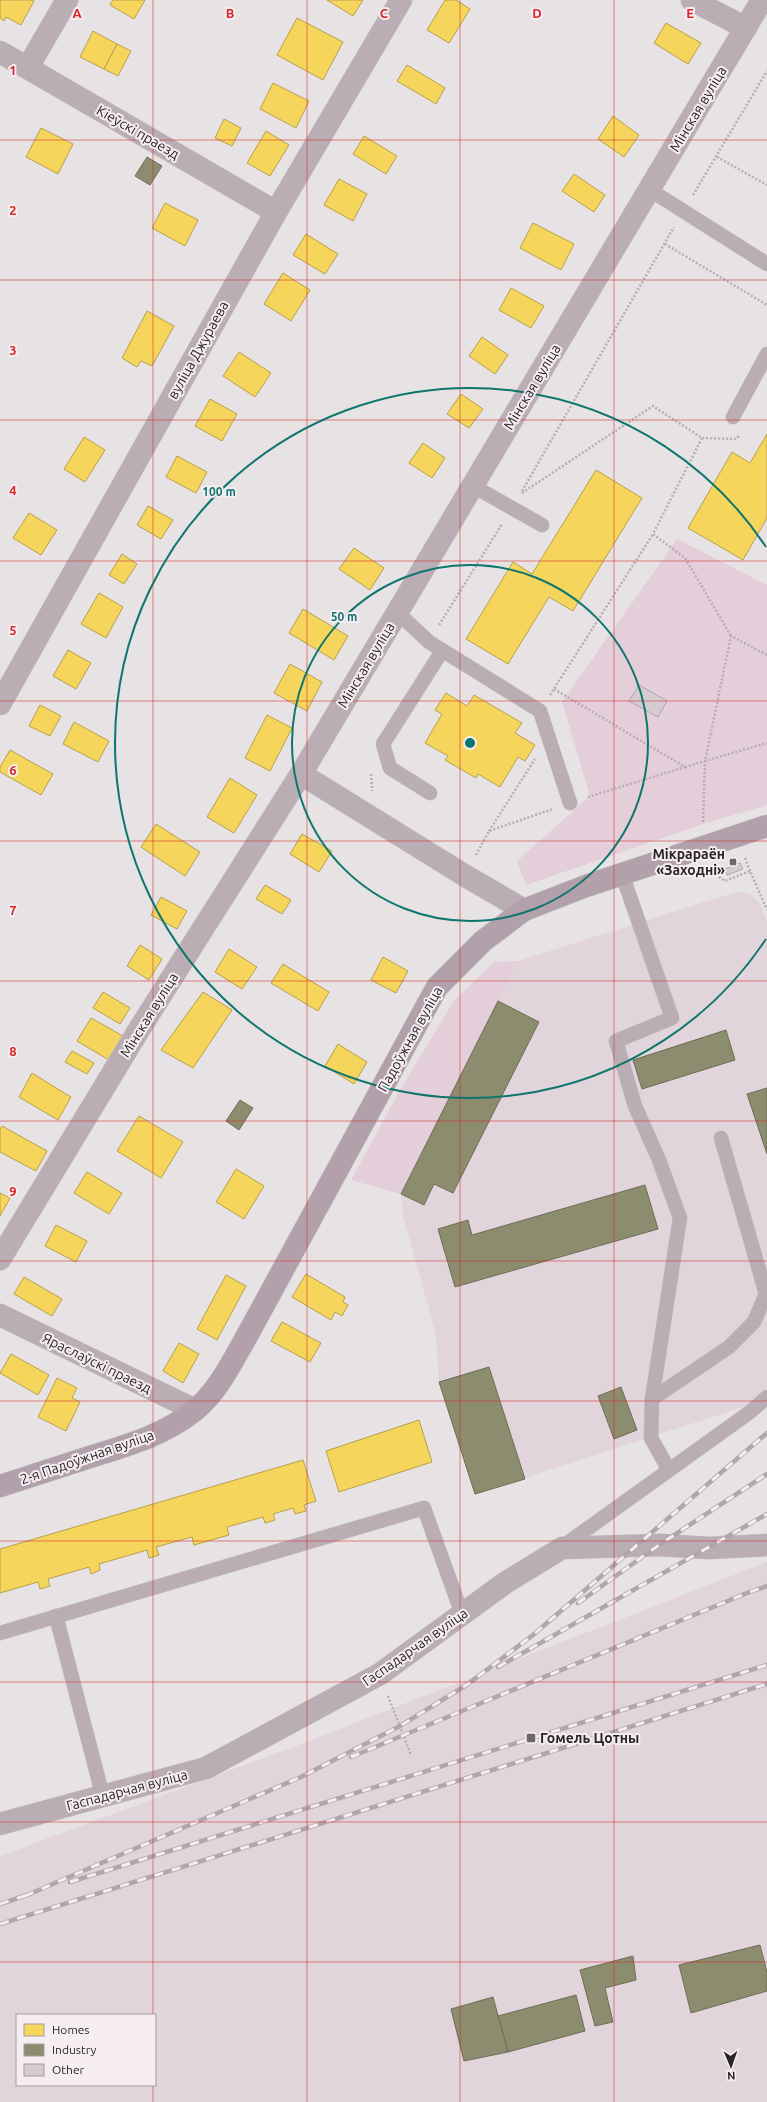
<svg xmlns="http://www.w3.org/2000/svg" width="767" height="2102" viewBox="0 0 767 2102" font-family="Ubuntu,sans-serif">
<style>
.built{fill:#e1d5db;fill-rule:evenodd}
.green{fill:#e4ced9}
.homes{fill:#f6d55c;stroke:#b8a04c}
.industry{fill:#8c8c6e;stroke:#6e6d59}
.building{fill:#d7cbd2;stroke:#aca8aa}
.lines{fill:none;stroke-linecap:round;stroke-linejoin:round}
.service-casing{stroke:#c4c1c2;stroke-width:15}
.minor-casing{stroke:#c4c1c2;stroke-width:23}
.secondary-casing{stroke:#c4c1c2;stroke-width:23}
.path{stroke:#b7aeb3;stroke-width:2.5;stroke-dasharray:2 2;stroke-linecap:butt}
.service{stroke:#bbadb4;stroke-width:14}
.minor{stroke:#bbadb4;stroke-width:22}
.secondary{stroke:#b2a1aa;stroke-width:22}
.rail-casing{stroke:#b0a6ab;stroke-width:4.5}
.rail{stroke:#f6edf2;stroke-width:3;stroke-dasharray:9;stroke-linecap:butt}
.grid{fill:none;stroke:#d62828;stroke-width:1;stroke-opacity:0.55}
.ring{fill:none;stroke:#0f766e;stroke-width:2}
.poi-dot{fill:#6c6769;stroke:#f6edf2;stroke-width:1.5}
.labels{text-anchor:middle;stroke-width:4;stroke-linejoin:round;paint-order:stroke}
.street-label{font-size:14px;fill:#292527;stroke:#f6edf2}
.poi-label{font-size:14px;font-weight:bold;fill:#292527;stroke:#f6edf2;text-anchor:end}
.grid-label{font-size:13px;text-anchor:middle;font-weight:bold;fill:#d62828;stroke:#f6edf2;stroke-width:4;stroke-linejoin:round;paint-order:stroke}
.centre{fill:#0f766e;stroke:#f6edf2;stroke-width:2}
.ring-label{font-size:12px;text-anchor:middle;font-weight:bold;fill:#0f766e;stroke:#f6edf2;stroke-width:4;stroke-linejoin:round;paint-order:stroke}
</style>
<rect width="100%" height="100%" fill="#e7e2e4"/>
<g class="built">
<path d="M 736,892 L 749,893 L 759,902 L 767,922 L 767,1388 L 749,1405 L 475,1494 L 439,1382 L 436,1335 L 403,1215 L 401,1194 L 518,961 Z"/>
<path d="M 767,1562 L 767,2102 L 0,2102 L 0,1856 L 296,1746 ZM 17,2015 L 155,2015 L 155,2085 L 17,2085 Z"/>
</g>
<g class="green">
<path d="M 677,539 L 767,585 L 767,805 L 703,824 L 526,885 L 517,861 L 590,796 L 562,702 Z"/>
<path d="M 518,961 L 401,1194 L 351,1180 L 404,1083 L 454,1001 L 494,962 Z"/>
</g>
<g class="homes">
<path d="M 0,0 L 32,0 L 34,1 L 21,25 L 6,17 L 4,21 L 0,18 Z"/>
<path d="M 113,0 L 145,0 L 134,19 L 110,5 Z"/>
<path d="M 327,0 L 363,0 L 353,16 Z"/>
<path d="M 445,0 L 456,0 L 470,9 L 449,43 L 427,30 Z"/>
<path d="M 297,18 L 343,42 L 323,80 L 277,55 Z"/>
<path d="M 666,23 L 701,43 L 688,64 L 654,43 Z"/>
<path d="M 93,31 L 117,44 L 104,69 L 80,57 Z"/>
<path d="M 117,44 L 131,51 L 118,76 L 104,69 Z"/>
<path d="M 407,65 L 445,88 L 436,104 L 397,81 Z"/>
<path d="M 273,83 L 309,101 L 296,128 L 260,109 Z"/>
<path d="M 613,116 L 639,135 L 624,157 L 598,139 Z"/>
<path d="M 224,119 L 241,128 L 232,146 L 215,138 Z"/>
<path d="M 41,128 L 73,144 L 58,174 L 26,157 Z"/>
<path d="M 266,131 L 289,145 L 270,176 L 247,163 Z"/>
<path d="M 364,136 L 397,156 L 386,174 L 353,154 Z"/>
<path d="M 574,174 L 605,195 L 594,212 L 562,191 Z"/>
<path d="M 339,179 L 367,194 L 353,221 L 324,205 Z"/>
<path d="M 165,203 L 198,220 L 185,246 L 152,228 Z"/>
<path d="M 533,223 L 574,244 L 561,270 L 520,248 Z"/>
<path d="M 306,234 L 338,254 L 325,274 L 293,255 Z"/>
<path d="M 283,273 L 310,290 L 291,321 L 264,304 Z"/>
<path d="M 511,288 L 544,306 L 531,328 L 499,310 Z"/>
<path d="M 147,311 L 174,326 L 152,366 L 141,361 L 137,367 L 122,358 Z"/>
<path d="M 482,337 L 508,355 L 495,374 L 469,356 Z"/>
<path d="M 239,352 L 271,373 L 255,397 L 223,376 Z"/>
<path d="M 461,394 L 483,409 L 469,428 L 447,414 Z"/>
<path d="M 210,399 L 237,414 L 222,441 L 195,426 Z"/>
<path d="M 767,434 L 767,518 L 743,560 L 688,528 L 732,452 L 750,463 Z"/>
<path d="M 84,437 L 105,450 L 85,482 L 64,469 Z"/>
<path d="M 423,443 L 445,458 L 432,478 L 409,463 Z"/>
<path d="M 177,456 L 207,472 L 196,493 L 166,477 Z"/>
<path d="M 596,470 L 642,498 L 573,611 L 549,597 L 508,664 L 466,639 L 513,562 L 532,574 Z"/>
<path d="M 148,506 L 173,520 L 161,539 L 137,525 Z"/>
<path d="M 29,513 L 57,530 L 41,555 L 13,538 Z"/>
<path d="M 354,548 L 384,568 L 370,590 L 339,569 Z"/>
<path d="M 122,554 L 137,564 L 124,584 L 109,575 Z"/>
<path d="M 99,593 L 123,607 L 106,638 L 81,624 Z"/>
<path d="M 303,609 L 348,636 L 334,660 L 289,633 Z"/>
<path d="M 68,650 L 91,663 L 76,689 L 53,676 Z"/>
<path d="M 290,664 L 322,682 L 307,711 L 274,693 Z"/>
<path d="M 446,693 L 467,706 L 474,695 L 522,723 L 515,733 L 535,745 L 525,761 L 518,757 L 500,787 L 478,774 L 476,778 L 445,760 L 448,756 L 425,743 L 442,714 L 435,710 Z"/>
<path d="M 40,705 L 61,716 L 50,736 L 29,726 Z"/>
<path d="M 267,715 L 292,728 L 270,771 L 245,758 Z"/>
<path d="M 74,722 L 109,741 L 98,762 L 63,744 Z"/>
<path d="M 10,750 L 53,774 L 41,795 L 0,772 L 0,767 Z"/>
<path d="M 230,778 L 257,795 L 234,833 L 207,817 Z"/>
<path d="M 156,824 L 200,852 L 185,876 L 141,847 Z"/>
<path d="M 302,834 L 332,851 L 319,872 L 290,854 Z"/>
<path d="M 265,885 L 291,900 L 282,914 L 256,899 Z"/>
<path d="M 161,897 L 187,911 L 177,929 L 151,915 Z"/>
<path d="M 140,945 L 162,959 L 149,980 L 127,966 Z"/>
<path d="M 229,949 L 257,967 L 242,989 L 215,972 Z"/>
<path d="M 383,957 L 408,971 L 396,993 L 371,980 Z"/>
<path d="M 283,964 L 329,992 L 318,1011 L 271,983 Z"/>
<path d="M 103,992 L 130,1008 L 120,1024 L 93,1008 Z"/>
<path d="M 203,992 L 232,1010 L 193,1068 L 161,1050 Z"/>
<path d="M 91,1018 L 123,1036 L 109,1060 L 77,1041 Z"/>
<path d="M 338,1044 L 367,1062 L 354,1084 L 325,1066 Z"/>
<path d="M 72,1051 L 94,1063 L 87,1074 L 65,1062 Z"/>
<path d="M 32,1073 L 71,1097 L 58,1120 L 19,1097 Z"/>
<path d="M 139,1116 L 183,1142 L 161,1178 L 117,1151 Z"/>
<path d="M 2,1126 L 47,1151 L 36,1171 L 0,1152 L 0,1129 Z"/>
<path d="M 236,1169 L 264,1186 L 244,1219 L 216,1202 Z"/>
<path d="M 87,1172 L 122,1193 L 109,1214 L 74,1193 Z"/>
<path d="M 0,1193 L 10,1198 L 0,1216 Z"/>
<path d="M 56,1225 L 87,1241 L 76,1262 L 45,1246 Z"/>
<path d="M 306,1274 L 345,1297 L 343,1302 L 348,1305 L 342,1316 L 335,1312 L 331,1320 L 292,1297 Z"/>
<path d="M 226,1275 L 246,1286 L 217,1340 L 197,1329 Z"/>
<path d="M 24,1277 L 62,1299 L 52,1316 L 14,1294 Z"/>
<path d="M 282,1322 L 321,1343 L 310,1362 L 271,1341 Z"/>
<path d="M 179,1343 L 199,1354 L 183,1383 L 163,1371 Z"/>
<path d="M 11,1354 L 49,1375 L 38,1395 L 0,1373 Z"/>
<path d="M 57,1378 L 77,1388 L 72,1398 L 80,1402 L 66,1431 L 38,1417 Z"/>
<path d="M 419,1420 L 432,1462 L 339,1492 L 326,1451 Z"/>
<path d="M 303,1460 L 316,1501 L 304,1505 L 306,1511 L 295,1514 L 293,1508 L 273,1514 L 275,1520 L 265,1523 L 263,1517 L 227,1527 L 229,1535 L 194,1545 L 192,1537 L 156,1547 L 159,1555 L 149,1558 L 147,1550 L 99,1564 L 100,1570 L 91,1574 L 89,1567 L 48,1579 L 50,1586 L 40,1589 L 38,1582 L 0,1593 L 0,1549 Z"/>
</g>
<g class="industry">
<path d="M 147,157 L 162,166 L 150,185 L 135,176 Z"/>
<path d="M 498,1001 L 539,1022 L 453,1193 L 434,1184 L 424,1205 L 401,1194 Z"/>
<path d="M 726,1030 L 735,1060 L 642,1089 L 633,1060 Z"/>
<path d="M 767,1088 L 767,1154 L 747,1094 Z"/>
<path d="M 240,1100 L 253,1108 L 239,1130 L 226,1121 Z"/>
<path d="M 645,1185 L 658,1229 L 455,1287 L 438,1229 L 468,1220 L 472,1235 Z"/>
<path d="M 489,1367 L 525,1479 L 475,1494 L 439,1382 Z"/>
<path d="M 621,1387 L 637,1430 L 614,1439 L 598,1396 Z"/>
<path d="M 760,1945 L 767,1972 L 767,1991 L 691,2013 L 679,1965 Z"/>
<path d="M 633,1956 L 636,1980 L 605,1988 L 613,2022 L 595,2026 L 580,1970 Z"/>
<path d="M 576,1995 L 585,2031 L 508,2052 L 498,2016 Z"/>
<path d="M 493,1997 L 508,2052 L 464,2061 L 451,2009 Z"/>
</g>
<g class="building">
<path d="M 639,685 L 667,701 L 658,717 L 629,701 Z"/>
<path d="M 740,863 L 743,869 L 727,875 L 725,869 Z"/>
</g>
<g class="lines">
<defs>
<g id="service">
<path d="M 650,190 L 767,264"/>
<path d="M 733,417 L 767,354"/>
<path d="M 473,486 L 542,525"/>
<path d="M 398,613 L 429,642 L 540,711 L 570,803"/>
<path d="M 430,793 L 390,768 L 383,744 L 442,651"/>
<path d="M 622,874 L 672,1018 L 616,1041 L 635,1106 L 659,1160 L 680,1218 L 652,1399"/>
<path d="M 669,1470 L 651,1438 L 652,1399 L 729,1347 L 754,1322 L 766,1294 L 721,1138"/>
<path d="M 562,1547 L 750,1412 L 767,1397"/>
<path d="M 56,1616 L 103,1797"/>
<path d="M 0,1633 L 424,1508 L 462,1614"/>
</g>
<g id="minor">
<path d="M 692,0 L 746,28"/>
<path d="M 0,52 L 276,212"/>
<path d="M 28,67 L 67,0"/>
<path d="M 0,704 L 276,212 L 401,0"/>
<path d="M 301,774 L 464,875 L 524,910"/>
<path d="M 0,1259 L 140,1028 L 301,774 L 762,0"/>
<path d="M 0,1315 L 195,1410"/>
<path d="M 0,1824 L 206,1768 L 380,1674 L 505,1583 L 562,1548 L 659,1545 L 709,1548 L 767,1545"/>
</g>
<path id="secondary" d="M 0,1486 C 31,1476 62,1466 93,1456 C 128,1445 164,1435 194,1411 C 218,1392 233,1360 248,1334 L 437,987 L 483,941 L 524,910 L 586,886 L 767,826"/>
</defs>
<use href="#service" class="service-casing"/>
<use href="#minor" class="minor-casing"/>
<use href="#secondary" class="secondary-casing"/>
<g class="path">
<path d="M 717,157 L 767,185"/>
<path d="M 693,195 L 767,71"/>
<path d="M 665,244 L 767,305"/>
<path d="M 702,438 L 653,534 L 685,558 L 731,636"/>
<path d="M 522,491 L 674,227"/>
<path d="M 522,493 L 653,406 L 702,438 L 737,439 L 739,435"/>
<path d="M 439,625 L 502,524"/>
<path d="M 767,655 L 731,636 L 705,761 L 767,743"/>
<path d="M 554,689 L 685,767 L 588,797"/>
<path d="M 550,695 L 653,534"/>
<path d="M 685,767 L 705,761 L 703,823"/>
<path d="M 371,774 L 372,791"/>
<path d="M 489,831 L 535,759"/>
<path d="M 476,855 L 489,831 L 553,809"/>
<path d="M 745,858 L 750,871"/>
<path d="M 709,870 L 725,881 L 750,871 L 767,910"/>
<path d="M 710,872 L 720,868"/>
<path d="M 388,1696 L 411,1755"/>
</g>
<use href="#service" class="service"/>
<use href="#minor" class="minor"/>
<use href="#secondary" class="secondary"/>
<defs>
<g id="rail">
<path d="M 578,1603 L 659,1545 L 767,1474"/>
<path d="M 498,1667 L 767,1514"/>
<path d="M 351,1757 L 747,1593 L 767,1586"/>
<path d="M 70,1882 L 767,1665"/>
<path d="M 25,1896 L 301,1777 L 400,1726 L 468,1684 L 533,1635 L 767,1433"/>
<path d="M 0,1904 L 30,1894"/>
<path d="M 0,1924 L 767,1684"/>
</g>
</defs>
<use href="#rail" class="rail-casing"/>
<use href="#rail" class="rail"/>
</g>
<path class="grid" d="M 153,0 L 153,2015M 307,0 L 307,2102M 460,0 L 460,2102M 614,0 L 614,2102M 0,140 L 767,140M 0,280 L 767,280M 0,420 L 767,420M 0,561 L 767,561M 0,701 L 767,701M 0,841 L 767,841M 0,981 L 767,981M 0,1121 L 767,1121M 0,1261 L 767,1261M 0,1401 L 767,1401M 0,1541 L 767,1541M 0,1682 L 767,1682M 0,1822 L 767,1822M 0,1962 L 767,1962M 153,2085 L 153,2102"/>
<g class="ring">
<circle cx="470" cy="743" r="178"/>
<path d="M766 939A355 355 0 1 1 766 547"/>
</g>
<g class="poi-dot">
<rect x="729" y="858" width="8" height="8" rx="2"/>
<rect x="526" y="1733" width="10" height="10" rx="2"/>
</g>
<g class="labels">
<g class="street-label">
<text transform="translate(698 109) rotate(-59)" y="5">Мінская вуліца</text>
<text transform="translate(138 132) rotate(30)" y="5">Кіеўскі праезд</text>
<text transform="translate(198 350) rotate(-61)" y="5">вуліца Джураева</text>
<text transform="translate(532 387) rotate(-59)" y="5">Мінская вуліца</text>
<text transform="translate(366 665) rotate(-59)" y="5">Мінская вуліца</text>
<text transform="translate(149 1015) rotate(-58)" y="5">Мінская вуліца</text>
<text transform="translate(410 1039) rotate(-61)" y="5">Падоўжная вуліца</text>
<text transform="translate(97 1363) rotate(26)" y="5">Яраслаўскі праезд</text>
<text transform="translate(87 1457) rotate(-19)" y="5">2-я Падоўжная вуліца</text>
<text transform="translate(415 1647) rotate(-35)" y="5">Гаспадарчая вуліца</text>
<text transform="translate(127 1790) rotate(-15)" y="5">Гаспадарчая вуліца</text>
</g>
<g class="poi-label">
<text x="725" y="859">Мікрараён<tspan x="725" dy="16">«Заходні»</tspan></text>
<text x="540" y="1743" text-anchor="start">Гомель Цотны</text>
</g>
</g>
<g class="grid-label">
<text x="77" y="18">A</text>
<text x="230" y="18">B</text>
<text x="384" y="18">C</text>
<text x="537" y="18">D</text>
<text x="690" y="18">E</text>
<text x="13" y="75">1</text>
<text x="13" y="215">2</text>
<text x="13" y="355">3</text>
<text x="13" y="495">4</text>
<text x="13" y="635">5</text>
<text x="13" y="775">6</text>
<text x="13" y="915">7</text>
<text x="13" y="1056">8</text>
<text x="13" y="1196">9</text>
</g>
<circle cx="470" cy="743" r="6" class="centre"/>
<g class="ring-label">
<text x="219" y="496">100 m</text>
<text x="344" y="621">50 m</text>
</g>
<rect x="16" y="2014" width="140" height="72" fill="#f6edf2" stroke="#a49da1"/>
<rect x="24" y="2024" width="20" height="12" fill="#f6d55c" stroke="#a49da1"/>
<text x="52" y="2034" font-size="12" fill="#292527">Homes</text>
<rect x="24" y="2044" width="20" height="12" fill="#8c8c6e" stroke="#a49da1"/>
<text x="52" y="2054" font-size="12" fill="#292527">Industry</text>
<rect x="24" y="2064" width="20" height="12" fill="#d7cbd2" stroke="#a49da1"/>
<text x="52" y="2074" font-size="12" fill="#292527">Other</text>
<g transform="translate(731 2066) rotate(178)" stroke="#f6edf2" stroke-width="3" paint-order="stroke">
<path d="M0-3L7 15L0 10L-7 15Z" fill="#292527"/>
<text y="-6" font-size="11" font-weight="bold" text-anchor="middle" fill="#292527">N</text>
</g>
</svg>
